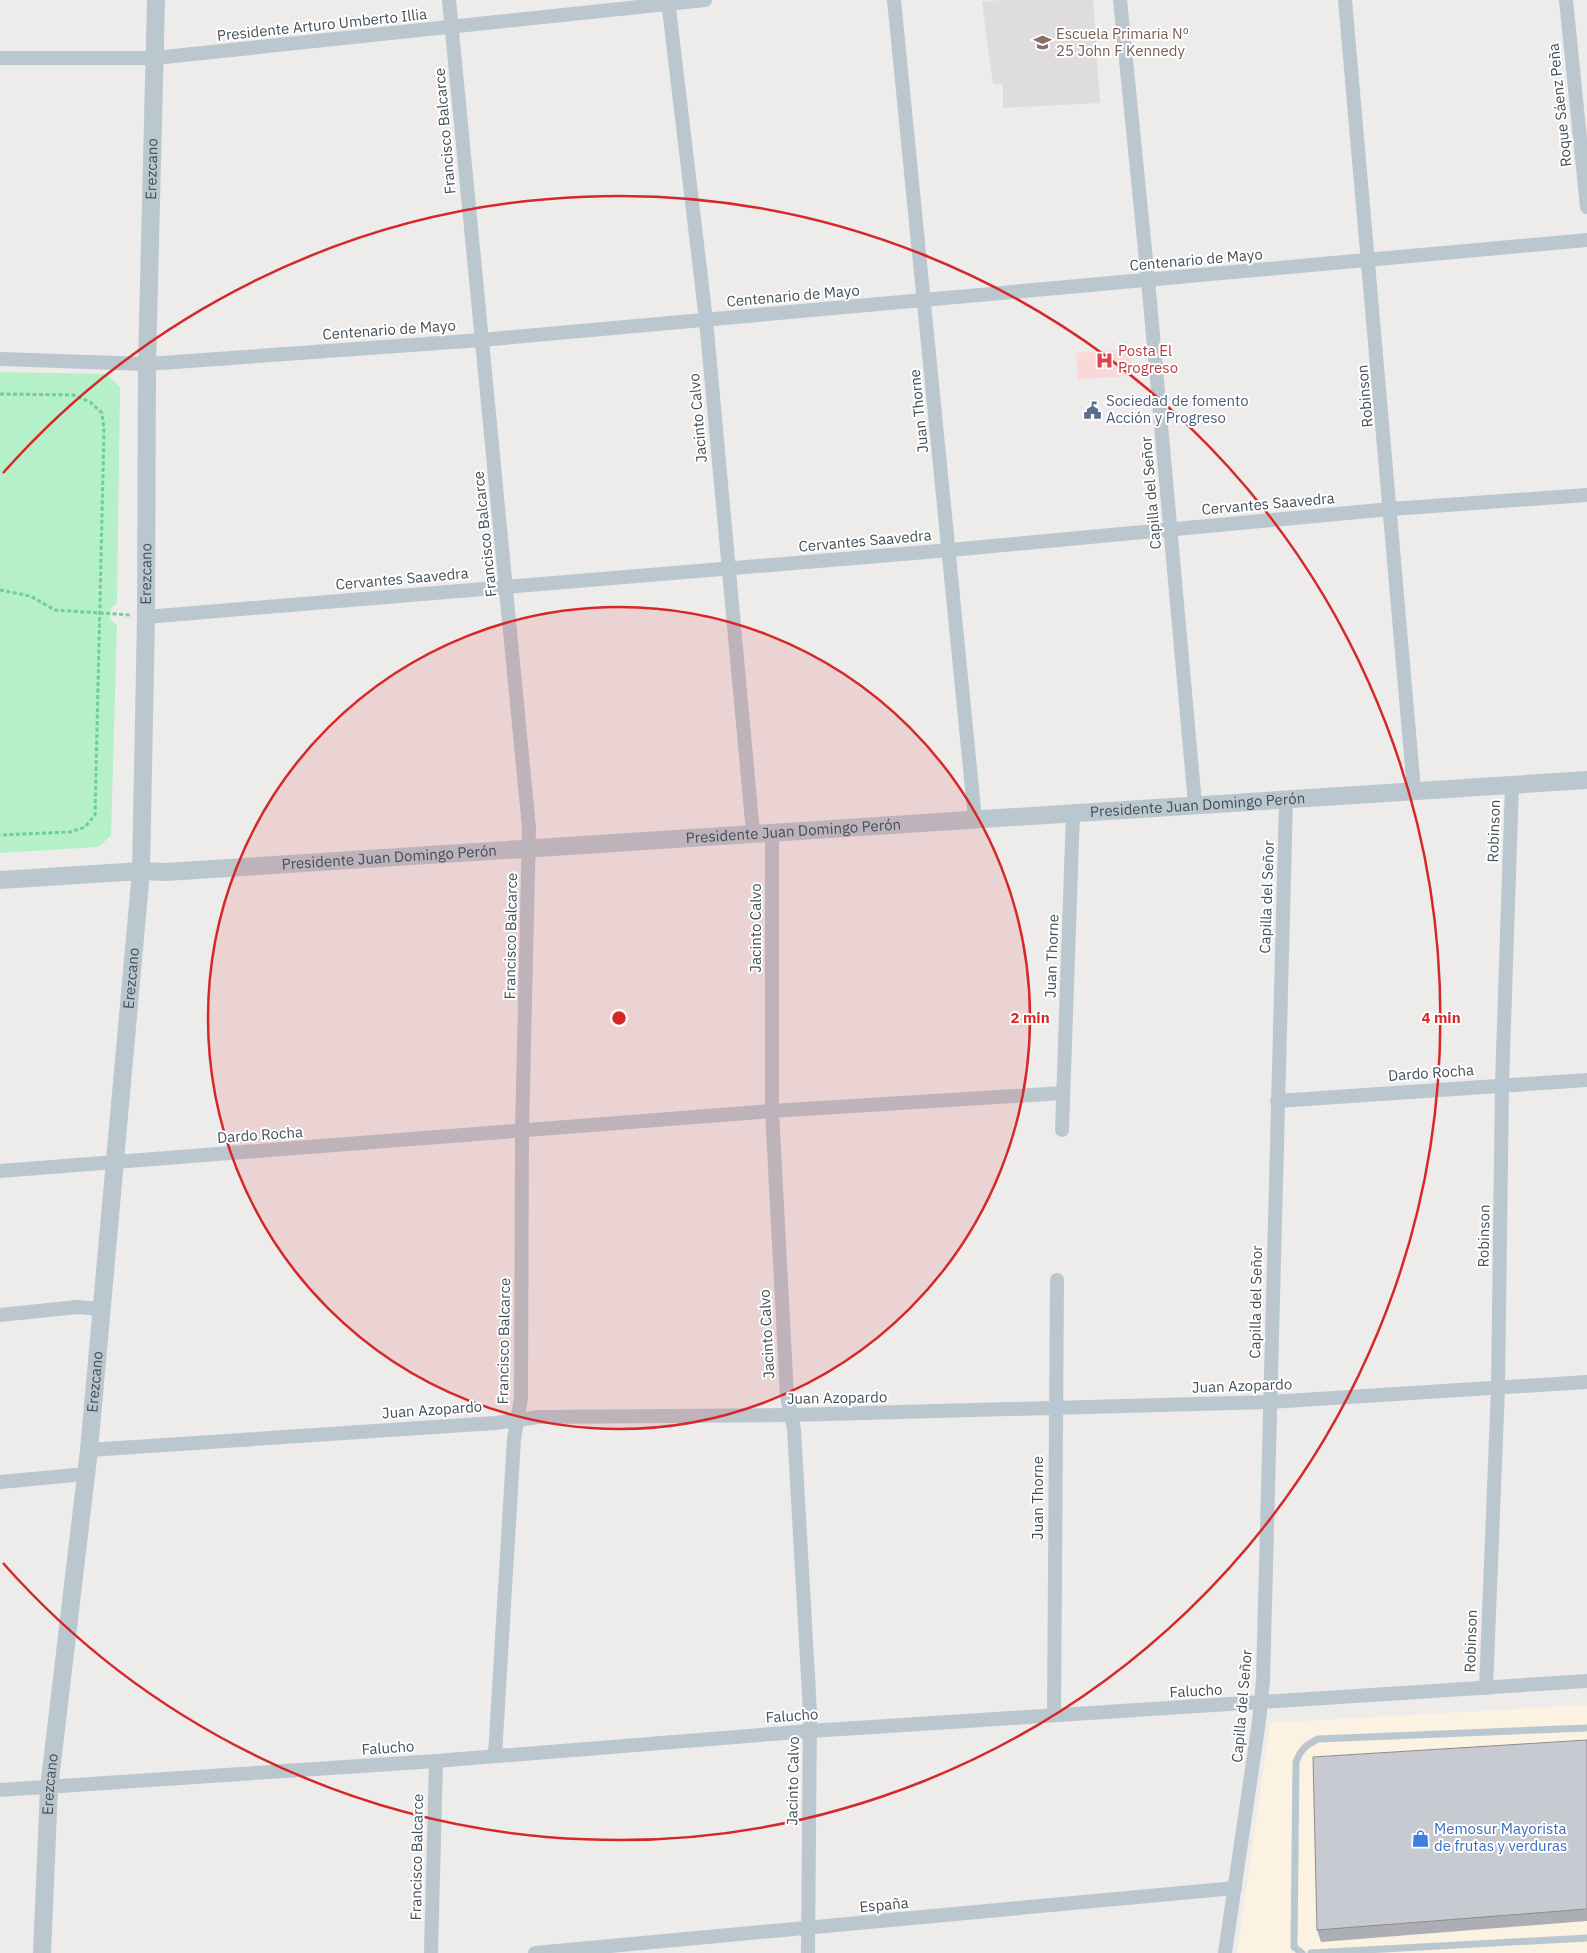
<svg xmlns="http://www.w3.org/2000/svg" width="1587" height="1953" viewBox="0 0 1587 1953" font-family="'IBM Plex Sans',sans-serif">
<style>
.commercial{fill:#fcf2e1}
.education{fill:#dfdcdd}
.medical{fill:#fbd8d8}
.green{fill:#b6f0c8}
.lines{fill:none;stroke-linecap:round;stroke-linejoin:round}
.path{stroke:#6dcf97;stroke-width:3;stroke-dasharray:4 2.5;stroke-linecap:butt}
.service{stroke:#bbc7cf;stroke-width:7}
.minor{stroke:#bbc7cf;stroke-width:14}
.tertiary{stroke:#bbc7cf;stroke-width:18}
.wall{fill:#acaeb4}
.building{fill:#c8cad1;stroke:#8c8d92}
.ring{fill:none;stroke:#d62828;stroke-width:2.5}
.labels{text-anchor:middle;stroke-width:4;stroke-linejoin:round;paint-order:stroke}
.street-label{font-size:15px;fill:#435059;stroke:#fff}
.education-label{font-size:15px;fill:#785e54;stroke:#fff;text-anchor:start}
.health-label{font-size:15px;fill:#be3a42;stroke:#fff;text-anchor:start}
.service-label{font-size:15px;fill:#4e5e75;stroke:#fff;text-anchor:start}
.shop-label{font-size:15px;fill:#366cbe;stroke:#fff;text-anchor:start}
.centre{fill:#d62828;stroke:#fff;stroke-width:2.5}
.ring-label{font-size:15px;text-anchor:middle;font-weight:bold;fill:#d62828;stroke:#fff;stroke-width:4;stroke-linejoin:round;paint-order:stroke}
</style>
<rect width="100%" height="100%" fill="#eeebeb"/>
<path class="commercial" d="M 1587,1705 L 1587,1953 L 1237,1953 L 1270,1723 Z"/>
<path class="education" d="M 1000,0 L 1093,0 L 1100,103 L 1003,108 L 1003,84 L 993,84 L 982,2 Z"/>
<path class="medical" d="M 1131,349 L 1132,376 L 1078,379 L 1076,353 Z"/>
<path class="green" d="M 0,372 L 106,374 L 120,387 L 117,603 L 111,608 L 110,619 L 117,625 L 111,836 L 98,847 L 0,853 Z"/>
<g class="lines">
<g class="path">
<path d="M 0,394 L 73,395 L 90,402 L 102,413 L 104,430 L 95,815 L 85,827 L 70,832 L 0,835"/>
<path d="M 0,590 L 30,596 L 55,610 L 131,615"/>
</g>
<g class="service">
<path d="M 1302,1953 L 1294,1947 L 1296,1762 C 1301,1749 1306,1745 1318,1739 L 1587,1728"/>
<path d="M 1311,1953 L 1587,1938"/>
</g>
<g class="minor">
<path d="M 449,0 L 529,828 L 522,1132 L 521,1398 L 514,1439 L 495,1755"/>
<path d="M 668,0 L 706,320 L 753,833"/>
<path d="M 894,0 L 975,819"/>
<path d="M 1120,0 L 1148,280 L 1195,804"/>
<path d="M 1345,0 L 1414,790"/>
<path d="M 1566,0 L 1587,207"/>
<path d="M 0,58 L 155,58 L 705,0"/>
<path d="M 0,359 L 147,364 L 481,340 L 1587,240"/>
<path d="M 146,617 L 950,550 L 1391,509 L 1587,495"/>
<path d="M 772,832 L 772,1111 L 787,1396 L 794,1429 L 810,1712 L 808,1953"/>
<path d="M 1277,1101 L 1587,1080"/>
<path d="M 1062,1130 L 1073,812"/>
<path d="M 0,1171 L 772,1111 L 1063,1093"/>
<path d="M 0,1315 L 77,1307 L 101,1309"/>
<path d="M 89,1450 L 495,1423 L 539,1417 L 792,1415 L 1269,1402 L 1587,1382"/>
<path d="M 0,1482 L 86,1474"/>
<path d="M 1486,1688 L 1498,1388 L 1502,1084 L 1512,785"/>
<path d="M 1054,1715 L 1057,1280"/>
<path d="M 0,1790 L 436,1761 L 810,1731 L 1587,1681"/>
<path d="M 431,1953 L 436,1761"/>
<path d="M 535,1953 L 1235,1888"/>
<path d="M 1225,1953 L 1259,1721 L 1263,1681 L 1286,800"/>
</g>
<g class="tertiary">
<path id="s1" d="M 0,880 L 141,871 L 166,872 L 1587,780"/>
<path id="s2" d="M 42,1953 L 49,1788 L 89,1450 L 141,871 L 146,617 L 147,364 L 156,0"/>
</g>
</g>
<path class="wall" d="M 1587,1740 L 1587,1921 L 1321,1942 L 1317,1930 Z"/>
<path class="building" d="M 1587,1740 L 1587,1909 L 1317,1930 L 1313,1757 Z"/>
<circle cx="619" cy="1018" r="411" fill="#d62828" fill-opacity=".12"/>
<g class="ring">
<circle cx="619" cy="1018" r="411"/>
<path d="M3 473A822 822 0 1 1 3 1563"/>
</g>
<defs>
<symbol id="school-bare" viewBox="-9 -9 18 18"><path d="M0-5L7-2L0 1L-7-2ZM-4 1L0 2.5L4 1V4Q0 6-4 4Z" fill="#8d6e63" stroke="#fff" stroke-width="2.5" paint-order="stroke"/></symbol>
<symbol id="hospital-bare" viewBox="-9 -9 18 18"><path d="M-5-5h3v3.5h4V-5h3V5h-3V1.5h-4V5h-3Z" fill="#e0444e" stroke="#fff" stroke-width="2.5" paint-order="stroke"/></symbol>
<symbol id="civic-bare" viewBox="-9 -9 18 18"><path d="M-.6-6.5H3V-4.5H.6V-3L4-1V1h2V6H-6V1h2V-1L-.6-3ZM-1.2 2.5V6h2.4V2.5Z" fill="#5c6f8a" stroke="#fff" stroke-width="2.5" paint-order="stroke"/></symbol>
<symbol id="shop-bare" viewBox="-9 -9 18 18"><path d="M-5-2.5h2.3a2.7 3.5 0 0 1 5.4 0H5L5.5 6h-11ZM-1.5-2.5h3a1.5 2.3 0 0 0-3 0Z" fill="#3f7fe0" stroke="#fff" stroke-width="2.5" paint-order="stroke"/></symbol>
</defs>
<g fill-rule="evenodd">
<use href="#school-bare" x="1030" y="30" width="25" height="25"/>
<use href="#hospital-bare" x="1092" y="348" width="25" height="25"/>
<use href="#civic-bare" x="1080" y="398" width="25" height="25"/>
<use href="#shop-bare" x="1408" y="1826" width="25" height="25"/>
</g>
<g class="labels">
<g class="street-label">
<text transform="translate(322 25) rotate(-6)" y="5">Presidente Arturo Umberto Illia</text>
<text transform="translate(1560 105) rotate(-96)" y="5">Roque Sáenz Peña</text>
<text transform="translate(445 131) rotate(-95)" y="5">Francisco Balcarce</text>
<text dy="5" stroke="none"><textPath href="#s2" startOffset="1789">Erezcano</textPath></text>
<text transform="translate(1196 260) rotate(-5)" y="5">Centenario de Mayo</text>
<text transform="translate(793 296) rotate(-5)" y="5">Centenario de Mayo</text>
<text transform="translate(389 330) rotate(-4)" y="5">Centenario de Mayo</text>
<text transform="translate(1365 396) rotate(-95)" y="5">Robinson</text>
<text transform="translate(919 411) rotate(-96)" y="5">Juan Thorne</text>
<text transform="translate(698 418) rotate(-95)" y="5">Jacinto Calvo</text>
<text transform="translate(1151 493) rotate(-95)" y="5">Capilla del Señor</text>
<text transform="translate(1268 504) rotate(-5)" y="5">Cervantes Saavedra</text>
<text transform="translate(485 534) rotate(-96)" y="5">Francisco Balcarce</text>
<text transform="translate(865 541) rotate(-5)" y="5">Cervantes Saavedra</text>
<text dy="5" stroke="none"><textPath href="#s2" startOffset="1384">Erezcano</textPath></text>
<text transform="translate(402 579) rotate(-5)" y="5">Cervantes Saavedra</text>
<text dy="5" stroke="none"><textPath href="#s1" startOffset="1200">Presidente Juan Domingo Perón</textPath></text>
<text dy="5" stroke="none"><textPath href="#s1" startOffset="795">Presidente Juan Domingo Perón</textPath></text>
<text transform="translate(1494 831) rotate(-88)" y="5">Robinson</text>
<text dy="5" stroke="none"><textPath href="#s1" startOffset="390">Presidente Juan Domingo Perón</textPath></text>
<text transform="translate(1267 897) rotate(-88)" y="5">Capilla del Señor</text>
<text transform="translate(756 928) rotate(-90)" y="5">Jacinto Calvo</text>
<text transform="translate(511 936) rotate(-89)" y="5">Francisco Balcarce</text>
<text transform="translate(1052 956) rotate(-88)" y="5">Juan Thorne</text>
<text dy="5" stroke="none"><textPath href="#s2" startOffset="979">Erezcano</textPath></text>
<text transform="translate(1431 1073) rotate(-4)" y="5">Dardo Rocha</text>
<text transform="translate(260 1135) rotate(-4)" y="5">Dardo Rocha</text>
<text transform="translate(1484 1236) rotate(-89)" y="5">Robinson</text>
<text transform="translate(1256 1302) rotate(-89)" y="5">Capilla del Señor</text>
<text transform="translate(767 1334) rotate(-93)" y="5">Jacinto Calvo</text>
<text transform="translate(504 1341) rotate(-89)" y="5">Francisco Balcarce</text>
<text dy="5" stroke="none"><textPath href="#s2" startOffset="574">Erezcano</textPath></text>
<text transform="translate(1242 1386) rotate(-2)" y="5">Juan Azopardo</text>
<text transform="translate(837 1398) rotate(-1)" y="5">Juan Azopardo</text>
<text transform="translate(432 1410) rotate(-4)" y="5">Juan Azopardo</text>
<text transform="translate(1038 1498) rotate(-90)" y="5">Juan Thorne</text>
<text transform="translate(1471 1641) rotate(-88)" y="5">Robinson</text>
<text transform="translate(1196 1691) rotate(-3)" y="5">Falucho</text>
<text transform="translate(1242 1706) rotate(-85)" y="5">Capilla del Señor</text>
<text transform="translate(792 1716) rotate(-4)" y="5">Falucho</text>
<text transform="translate(388 1748) rotate(-4)" y="5">Falucho</text>
<text transform="translate(793 1781) rotate(-89)" y="5">Jacinto Calvo</text>
<text dy="5" stroke="none"><textPath href="#s2" startOffset="169">Erezcano</textPath></text>
<text transform="translate(417 1857) rotate(-89)" y="5">Francisco Balcarce</text>
<text transform="translate(884 1905) rotate(-5)" y="5">España</text>
</g>
<g class="education-label">
<text x="1056" y="39">Escuela Primaria Nº<tspan x="1056" dy="17">25 John F Kennedy</tspan></text>
</g>
<g class="health-label">
<text x="1118" y="356">Posta El<tspan x="1118" dy="17">Progreso</tspan></text>
</g>
<g class="service-label">
<text x="1106" y="406">Sociedad de fomento<tspan x="1106" dy="17">Acción y Progreso</tspan></text>
</g>
<g class="shop-label">
<text x="1434" y="1834">Memosur Mayorista<tspan x="1434" dy="17">de frutas y verduras</tspan></text>
</g>
</g>
<circle cx="619" cy="1018" r="8" class="centre"/>
<g class="ring-label">
<text x="1030" y="1023">2 min</text>
<text x="1441" y="1023">4 min</text>
</g>
</svg>
